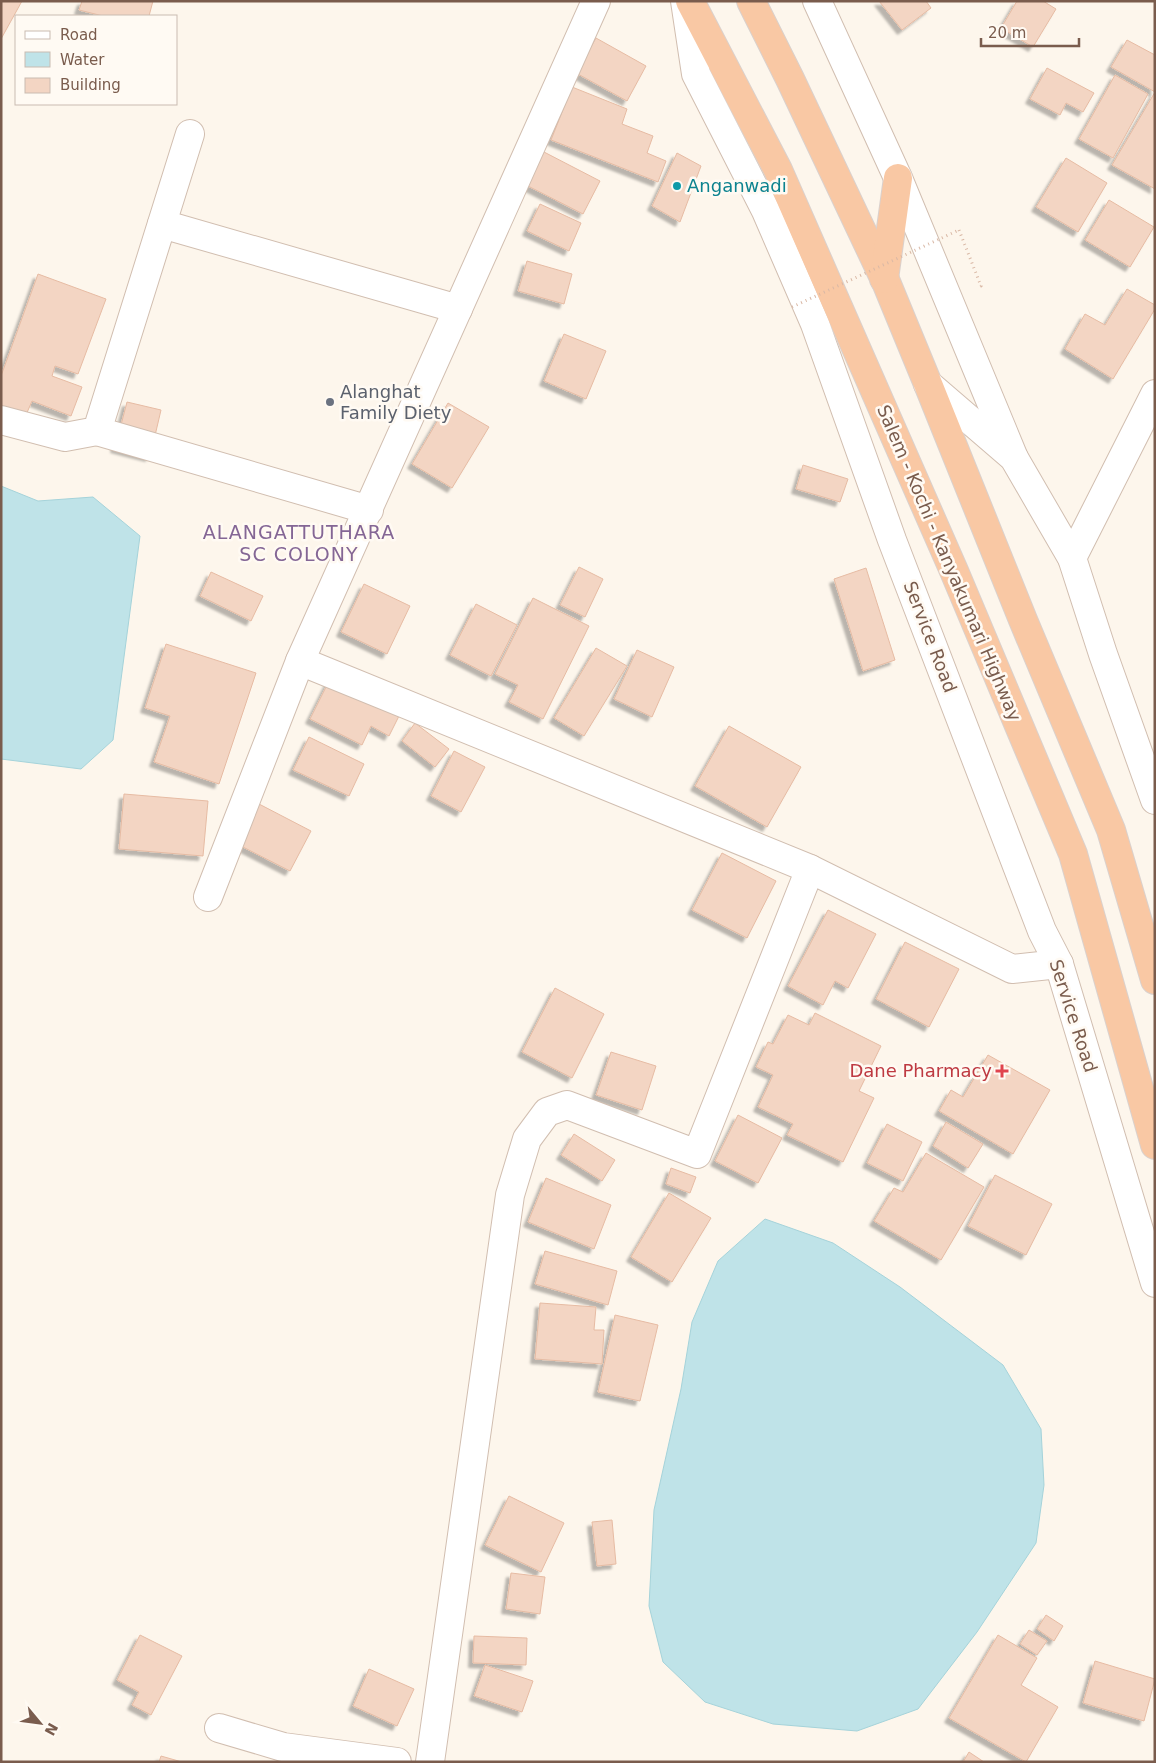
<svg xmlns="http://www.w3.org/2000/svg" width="1156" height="1763" viewBox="0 0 1156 1763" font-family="'DejaVu Sans',sans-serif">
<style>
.water{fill:#bfe3e8;stroke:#a5d3da}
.building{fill:#f3d5c3;stroke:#e6bba3;filter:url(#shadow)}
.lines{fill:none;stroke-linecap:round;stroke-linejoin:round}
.minor-casing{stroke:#d1beb0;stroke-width:30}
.tertiary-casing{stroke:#d1beb0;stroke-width:30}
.trunk-casing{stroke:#dad1cd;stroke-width:30}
.path{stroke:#d9b8a5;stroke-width:3;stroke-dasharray:1 4;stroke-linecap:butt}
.minor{stroke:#fff;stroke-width:28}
.tertiary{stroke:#fff;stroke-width:28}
.trunk{stroke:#f9c8a4;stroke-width:28}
.path-bridge{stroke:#d9b8a5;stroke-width:3;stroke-dasharray:1 4;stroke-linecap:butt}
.culture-dot{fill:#0f9aa8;stroke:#fffaf3;stroke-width:2}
.worship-dot{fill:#6b7280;stroke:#fffaf3;stroke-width:2}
.health-dot{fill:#e0444e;stroke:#fffaf3;stroke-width:2}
.labels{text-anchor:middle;stroke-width:5;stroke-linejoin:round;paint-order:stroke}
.culture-label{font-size:18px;fill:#0d838f;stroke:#fffaf3;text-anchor:start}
.worship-label{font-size:18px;fill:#5b616d;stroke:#fffaf3;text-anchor:start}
.street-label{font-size:18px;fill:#7a5c4d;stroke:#fffaf3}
.health-label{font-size:18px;fill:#be3a42;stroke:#fffaf3;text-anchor:end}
.neighbourhood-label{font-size:19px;letter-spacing:1px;fill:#846695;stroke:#fffaf3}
</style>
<defs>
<filter id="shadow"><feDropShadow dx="-4.5" dy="4.5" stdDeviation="1" flood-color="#0004"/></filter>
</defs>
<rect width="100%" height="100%" fill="#fdf6ec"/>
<g class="water">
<path d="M 1,486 L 38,501 L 93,497 L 140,536 L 113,740 L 81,769 L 1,759 Z"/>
<path d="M 765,1219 L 833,1243 L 900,1287 L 1003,1365 L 1041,1429 L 1044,1485 L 1036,1543 L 977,1632 L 918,1709 L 857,1731 L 773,1724 L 705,1702 L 663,1662 L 649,1606 L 654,1510 L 681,1389 L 692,1322 L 718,1261 Z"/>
</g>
<g class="building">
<path d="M 1,1 L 22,1 L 1,39 Z"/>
<path d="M 82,1 L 153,1 L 149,16 L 103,16 L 79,10 Z"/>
<path d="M 879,1 L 926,1 L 931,8 L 902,30 Z"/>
<path d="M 1017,1 L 1043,1 L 1056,9 L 1033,47 L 1001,28 Z"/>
<path d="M 596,38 L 646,66 L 627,101 L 576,73 Z"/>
<path d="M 1127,40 L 1155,55 L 1155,189 L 1112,165 L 1155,92 L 1111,67 Z"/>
<path d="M 1047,68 L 1094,93 L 1083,112 L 1066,103 L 1060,115 L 1030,99 Z"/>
<path d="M 1115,75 L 1148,94 L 1113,158 L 1079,139 Z"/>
<path d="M 572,87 L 627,109 L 622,124 L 653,136 L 647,153 L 666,161 L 658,182 L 551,140 Z"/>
<path d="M 544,152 L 600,181 L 583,214 L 526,185 Z"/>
<path d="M 677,153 L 701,166 L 680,222 L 652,206 Z"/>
<path d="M 1066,158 L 1107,183 L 1078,232 L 1036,207 Z"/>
<path d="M 1109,200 L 1154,227 L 1130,267 L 1085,240 Z"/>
<path d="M 540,204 L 581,223 L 569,251 L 527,231 Z"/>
<path d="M 527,261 L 572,274 L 564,304 L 518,291 Z"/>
<path d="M 38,274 L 106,299 L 78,374 L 55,366 L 52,376 L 82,387 L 71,416 L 32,401 L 23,422 L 1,414 L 1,376 Z"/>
<path d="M 1127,289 L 1155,305 L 1155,309 L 1113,379 L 1065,349 L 1085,314 L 1105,325 Z"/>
<path d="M 564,334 L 606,351 L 586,399 L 544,381 Z"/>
<path d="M 127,402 L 161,410 L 150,457 L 115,448 Z"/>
<path d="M 448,403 L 489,427 L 452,488 L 412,464 Z"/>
<path d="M 803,465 L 848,479 L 840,502 L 796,489 Z"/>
<path d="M 579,567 L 603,579 L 585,617 L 560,605 Z"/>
<path d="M 866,568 L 895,660 L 863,671 L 834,579 Z"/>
<path d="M 211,572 L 263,596 L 251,621 L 200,596 Z"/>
<path d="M 364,584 L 410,606 L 387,654 L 341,632 Z"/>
<path d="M 533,598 L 589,626 L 543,719 L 509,702 L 518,685 L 495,674 Z"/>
<path d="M 476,604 L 517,625 L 491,676 L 450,655 Z"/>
<path d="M 166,644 L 256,673 L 219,784 L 154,762 L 170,716 L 145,708 Z"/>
<path d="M 596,648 L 627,666 L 584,736 L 554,718 Z"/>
<path d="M 637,650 L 674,667 L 652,717 L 614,699 Z"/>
<path d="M 330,679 L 400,714 L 389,736 L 371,726 L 362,745 L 310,719 Z"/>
<path d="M 415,723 L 449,749 L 435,767 L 402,741 Z"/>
<path d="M 729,726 L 801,767 L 767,827 L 695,786 Z"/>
<path d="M 309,737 L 364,764 L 349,796 L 293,770 Z"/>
<path d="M 454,751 L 485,767 L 461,812 L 431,796 Z"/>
<path d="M 124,794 L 208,801 L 203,856 L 119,849 Z"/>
<path d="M 259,804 L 311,831 L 290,871 L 237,844 Z"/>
<path d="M 722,853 L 776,881 L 747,938 L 692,910 Z"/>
<path d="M 828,910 L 876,934 L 848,988 L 835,981 L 823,1005 L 788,986 Z"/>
<path d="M 905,942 L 959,969 L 929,1027 L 876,999 Z"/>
<path d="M 555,988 L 604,1014 L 572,1078 L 522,1052 Z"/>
<path d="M 815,1013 L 881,1046 L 859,1091 L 874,1098 L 843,1162 L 787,1135 L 793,1124 L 758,1107 L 773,1075 L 756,1067 L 768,1042 L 773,1044 L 788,1015 L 809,1025 Z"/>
<path d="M 611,1052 L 656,1066 L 642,1110 L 596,1095 Z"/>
<path d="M 988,1055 L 1050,1090 L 1013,1154 L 939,1111 L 951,1090 L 963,1097 Z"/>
<path d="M 738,1115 L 782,1138 L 758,1183 L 715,1161 Z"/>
<path d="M 946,1122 L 983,1144 L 968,1168 L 933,1146 Z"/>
<path d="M 887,1124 L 922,1142 L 903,1181 L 867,1163 Z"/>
<path d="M 574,1134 L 615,1160 L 602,1181 L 561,1155 Z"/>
<path d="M 926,1153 L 984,1187 L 941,1260 L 874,1221 L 894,1188 L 903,1192 Z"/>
<path d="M 671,1168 L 696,1177 L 690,1193 L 666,1184 Z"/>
<path d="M 995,1175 L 1052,1204 L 1026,1255 L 968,1226 Z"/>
<path d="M 546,1178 L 611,1205 L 594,1249 L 528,1222 Z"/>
<path d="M 669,1193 L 711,1218 L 672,1282 L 631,1257 Z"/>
<path d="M 545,1251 L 617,1271 L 608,1305 L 535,1284 Z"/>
<path d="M 540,1303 L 596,1307 L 594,1330 L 604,1330 L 602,1364 L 535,1359 Z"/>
<path d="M 615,1315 L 658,1325 L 640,1401 L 598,1392 Z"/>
<path d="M 509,1496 L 564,1523 L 541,1572 L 485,1545 Z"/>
<path d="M 612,1520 L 616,1564 L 597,1566 L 592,1522 Z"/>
<path d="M 511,1573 L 545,1577 L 540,1614 L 506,1609 Z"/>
<path d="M 1046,1615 L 1063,1626 L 1054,1641 L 1037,1629 Z"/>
<path d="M 1029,1630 L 1047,1641 L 1037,1655 L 1020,1644 Z"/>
<path d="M 140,1635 L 182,1656 L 151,1715 L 132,1705 L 139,1692 L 117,1680 Z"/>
<path d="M 998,1635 L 1037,1658 L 1021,1685 L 1058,1707 L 1026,1762 L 949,1718 Z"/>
<path d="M 474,1636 L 527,1638 L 526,1665 L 473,1663 Z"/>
<path d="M 1095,1661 L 1155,1679 L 1144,1721 L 1083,1703 Z"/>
<path d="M 485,1665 L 533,1681 L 522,1712 L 474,1696 Z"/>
<path d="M 369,1669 L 414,1689 L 397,1726 L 353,1706 Z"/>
<path d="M 969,1752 L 984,1762 L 963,1762 Z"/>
<path d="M 161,1756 L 182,1762 L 159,1762 Z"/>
</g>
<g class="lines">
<defs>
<g id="minor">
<path d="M 817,1 L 898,178 L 1014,458"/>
<path d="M 162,224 L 458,309"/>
<path d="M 1,420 L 65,437 L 97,431 L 190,134"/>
<path d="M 97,431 L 369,510"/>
<path d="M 1072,558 L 1155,394"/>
<path d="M 300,661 L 810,869 L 1012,969 L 1059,964"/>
<path d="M 208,897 L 300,661 L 596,1"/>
<path d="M 219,1728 L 283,1747 L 397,1762"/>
<path d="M 430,1762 L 510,1195 L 527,1139 L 547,1112 L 567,1105 L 697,1154 L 810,869"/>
</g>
<g id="tertiary">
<path d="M 685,1 L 696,74 L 766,211 L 815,324 L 892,540 L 1042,931 L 1059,964 L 1155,1283"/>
<path d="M 928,384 L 1014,458 L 1072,558 L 1103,654 L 1155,800"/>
</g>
<g id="trunk">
<path d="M 690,1 L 778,170 L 954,571 L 1073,854 L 1155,1145"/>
<path d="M 751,1 L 790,79 L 886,282 L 928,384 L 1023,620 L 1111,830 L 1155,980"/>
<path d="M 884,279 L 898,178"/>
</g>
</defs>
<use href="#minor" class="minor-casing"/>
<use href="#tertiary" class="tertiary-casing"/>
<use href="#trunk" class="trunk-casing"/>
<path class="path" d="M 959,230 L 981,286 L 977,288"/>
<use href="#minor" class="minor"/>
<use href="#tertiary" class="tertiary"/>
<use href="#trunk" class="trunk"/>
<path class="path-bridge" d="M 792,307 L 959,230"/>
</g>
<circle class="culture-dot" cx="677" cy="186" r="5"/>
<circle class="worship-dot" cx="330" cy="402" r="5"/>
<path class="health-dot" d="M999.5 1063.5h5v5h5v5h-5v5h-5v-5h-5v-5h5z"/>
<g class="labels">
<g class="culture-label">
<text x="687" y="192">Anganwadi</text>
</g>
<g class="worship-label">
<text x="340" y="398">Alanghat<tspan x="340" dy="21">Family Diety</tspan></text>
</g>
<g class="street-label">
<text transform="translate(949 563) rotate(67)" y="6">Salem - Kochi - Kanyakumari Highway</text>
<text transform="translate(930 637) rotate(69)" y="6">Service Road</text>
<text transform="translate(1073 1016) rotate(72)" y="6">Service Road</text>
</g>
<g class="health-label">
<text x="992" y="1077">Dane Pharmacy</text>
</g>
<g class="neighbourhood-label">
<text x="299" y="539">ALANGATTUTHARA<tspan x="299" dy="22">SC COLONY</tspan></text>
</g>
</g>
<rect width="1156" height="1763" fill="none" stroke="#7a5c4d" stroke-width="5"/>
<rect x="15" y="15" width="162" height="90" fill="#fffaf3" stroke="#cabbb1"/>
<rect x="25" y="31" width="25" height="8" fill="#ffffff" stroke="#cabbb1"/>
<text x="60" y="40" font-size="15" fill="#7a5c4d">Road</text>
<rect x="25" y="52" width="25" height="15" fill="#bfe3e8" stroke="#cabbb1"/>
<text x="60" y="65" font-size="15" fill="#7a5c4d">Water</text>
<rect x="25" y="78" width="25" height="15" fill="#f3d5c3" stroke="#cabbb1"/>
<text x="60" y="90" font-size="15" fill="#7a5c4d">Building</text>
<g transform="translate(40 1723) rotate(119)" stroke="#fffaf3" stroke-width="4" paint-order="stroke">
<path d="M0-4L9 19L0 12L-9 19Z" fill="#7a5c4d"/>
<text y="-8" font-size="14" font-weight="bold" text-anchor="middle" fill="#7a5c4d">N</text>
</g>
<path d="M981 38v8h98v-8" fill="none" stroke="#7a5c4d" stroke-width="2.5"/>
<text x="988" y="38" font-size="15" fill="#7a5c4d" stroke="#fffaf3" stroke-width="4" paint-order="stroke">20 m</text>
</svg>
